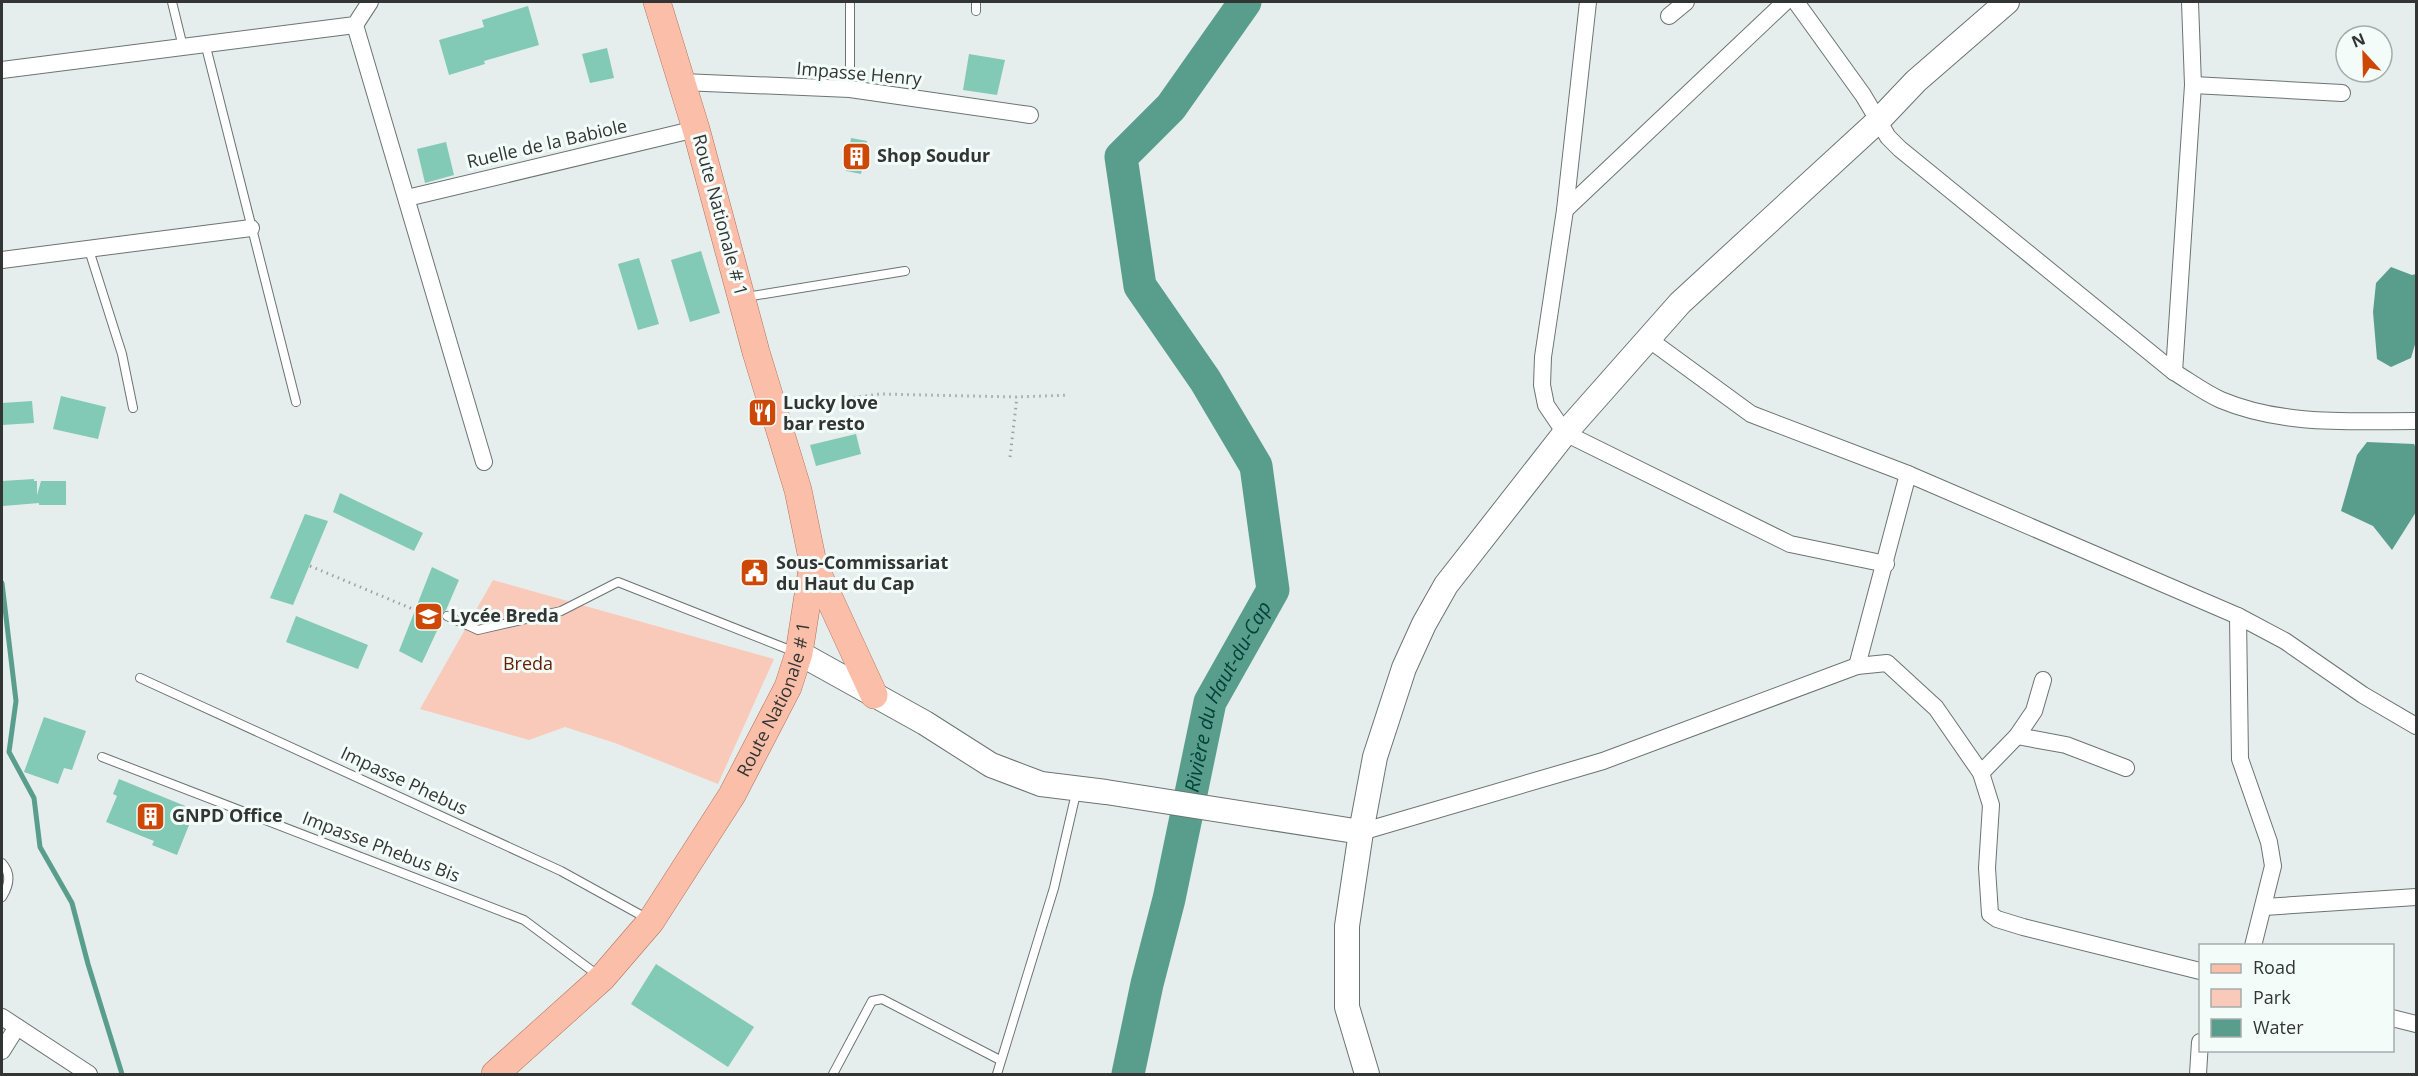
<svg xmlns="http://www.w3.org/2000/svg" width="2418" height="1076" viewBox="0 0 2418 1076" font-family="'Open Sans',sans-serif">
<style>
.green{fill:#f9caba}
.water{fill:#599e8d}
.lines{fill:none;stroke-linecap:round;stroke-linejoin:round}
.stream{stroke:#599e8d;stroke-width:5}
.river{stroke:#599e8d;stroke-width:33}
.building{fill:#82c9b6}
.lane-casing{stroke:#6c7471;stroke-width:10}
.street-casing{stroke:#6c7471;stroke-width:18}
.secondary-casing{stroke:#6c7471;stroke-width:26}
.primary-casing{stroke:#b3715a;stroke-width:28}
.path{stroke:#9da3a2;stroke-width:3;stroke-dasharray:1.5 4.5;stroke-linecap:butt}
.lane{stroke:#fff;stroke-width:8}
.street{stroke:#fff;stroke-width:16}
.secondary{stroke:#fff;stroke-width:24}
.primary{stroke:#fbbea9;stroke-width:27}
.labels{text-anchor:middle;stroke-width:6;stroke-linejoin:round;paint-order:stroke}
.street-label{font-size:18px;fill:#323534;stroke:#f3fcf9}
.poi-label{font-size:18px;font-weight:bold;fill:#323534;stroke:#f3fcf9;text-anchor:start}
.park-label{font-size:18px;fill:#631e01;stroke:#f3fcf9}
.water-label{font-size:20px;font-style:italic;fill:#024437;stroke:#f3fcf9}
</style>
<rect width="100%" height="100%" fill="#e5eeec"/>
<path class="green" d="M 493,580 L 774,659 L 718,784 L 615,743 L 565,727 L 529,740 L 420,709 Z"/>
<g class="water">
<path d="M 2391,267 L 2412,275 L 2416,274 L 2416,341 L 2411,358 L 2391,367 L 2377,359 L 2373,312 L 2376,283 Z"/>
<path d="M 2367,442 L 2414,444 L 2416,448 L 2416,512 L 2392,550 L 2373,526 L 2341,511 L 2357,455 Z"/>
</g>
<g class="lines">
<path class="stream" d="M 2,583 L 16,701 L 9,752 L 34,798 L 40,847 L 72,903 L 88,964 L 122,1074"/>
<path class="river" id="s1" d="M 1128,1074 L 1147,984 L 1169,899 L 1210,702 L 1273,590 L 1256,466 L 1205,380 L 1140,286 L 1121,157 L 1171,107 L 1245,2"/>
</g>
<g class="building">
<path d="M 528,6 L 539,45 L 484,61 L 485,64 L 449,75 L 439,40 L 484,27 L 482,20 Z"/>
<path d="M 607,48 L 614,78 L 590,83 L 582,54 Z"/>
<path d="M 969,54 L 1005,60 L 997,95 L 963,90 Z"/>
<path d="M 851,138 L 867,141 L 861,174 L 846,171 Z"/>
<path d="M 446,142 L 454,175 L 425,183 L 417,149 Z"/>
<path d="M 701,251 L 720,313 L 690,322 L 671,260 Z"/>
<path d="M 639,258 L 659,324 L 638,330 L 618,264 Z"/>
<path d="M 61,396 L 106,407 L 98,439 L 53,429 Z"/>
<path d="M 32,401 L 34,423 L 2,425 L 2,403 Z"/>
<path d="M 856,434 L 861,454 L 816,466 L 810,445 Z"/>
<path d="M 34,479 L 34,481 L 37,481 L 37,495 L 41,481 L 66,481 L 66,505 L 39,505 L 39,503 L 3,506 L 2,481 Z"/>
<path d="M 340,493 L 423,533 L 414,551 L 333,512 Z"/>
<path d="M 305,514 L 328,521 L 293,605 L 270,598 Z"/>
<path d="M 432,567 L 459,580 L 446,610 L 441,614 L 442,620 L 422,663 L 399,651 Z"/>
<path d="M 296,616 L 368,645 L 358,669 L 286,642 Z"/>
<path d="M 44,717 L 86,731 L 72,770 L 64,768 L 58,784 L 24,772 Z"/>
<path d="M 119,779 L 195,810 L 177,855 L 152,845 L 154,841 L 106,822 L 117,796 L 113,794 Z"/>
<path d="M 656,964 L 754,1027 L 728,1067 L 631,1004 Z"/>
</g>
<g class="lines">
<defs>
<g id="lane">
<path d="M 172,2 L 183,47"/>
<path d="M 976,11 L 976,2"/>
<path d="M 205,43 L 296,402"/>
<path d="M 850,89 L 850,2"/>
<path d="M 89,250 L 122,354 L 133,408"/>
<path d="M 746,297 L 905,271"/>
<path d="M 447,616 L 478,630 L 561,611 L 618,582 L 795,652"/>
<path d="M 140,678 L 561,871 L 648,919"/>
<path d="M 102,757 L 524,920 L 599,976"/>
<path d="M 2,863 C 12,874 9,886 2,897"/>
<path d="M 833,1074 L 872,1001 L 882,999 L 1000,1060"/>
<path d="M 997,1074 L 1054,888 L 1077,789"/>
</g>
<g id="street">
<path d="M 1588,2 L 1565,210 L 1543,357 L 1542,385 L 1546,405 L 1565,433 L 1790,544 L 1886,564"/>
<path d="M 1796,2 L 1863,95 L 1888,137 L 1900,149 L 2174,372 C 2189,381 2205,393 2221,400 C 2283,426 2351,421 2416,421"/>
<path d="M 1669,16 L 1686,2"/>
<path d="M 355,25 L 484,462"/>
<path d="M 2,70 L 355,25 L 370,2"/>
<path d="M 682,82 L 850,89 L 1030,115"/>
<path d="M 2193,85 L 2342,93"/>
<path d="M 407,198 L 696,129"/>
<path d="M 1565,210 L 1785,2"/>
<path d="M 2,260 L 251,228"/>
<path d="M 1647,338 L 1751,414 L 1908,474 L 2238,616 L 2285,641 L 2363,695 L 2416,726"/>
<path d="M 2174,372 L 2193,85 L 2190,2"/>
<path d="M 2238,616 L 2240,759 L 2269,842 L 2273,866 L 2253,946"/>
<path d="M 1857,666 L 1908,474"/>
<path d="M 2017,736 L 2066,745 L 2126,768"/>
<path d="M 1981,773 L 2017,736 L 2034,711 L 2043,680"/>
<path d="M 1361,832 L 1603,761 L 1857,666 L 1887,663 L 1936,708 L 1981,773 L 1991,805 L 1987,868 L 1990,914 L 1997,919 L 2023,927 L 2200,971"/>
<path d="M 2264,907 L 2416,897"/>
<path d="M 2,1017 L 89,1074"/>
<path d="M 2392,1018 L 2416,1024"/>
<path d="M 2,1051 L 17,1027"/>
<path d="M 2198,1074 L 2200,1042"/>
</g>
<g id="secondary">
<path d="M 799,653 L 925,723 L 991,765 L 1041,784 L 1106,792 L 1361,832"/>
<path d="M 1367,1074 L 1347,1007 L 1347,926 L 1361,832 L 1375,757 L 1404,668 L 1424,624 L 1446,585 L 1565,433 L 1680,303 L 1878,121 L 1916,81 L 2007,2"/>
</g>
<g id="primary">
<path d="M 813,563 L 874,695"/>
<path id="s2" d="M 495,1074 L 602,978 L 651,921 L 732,795 L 788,687 L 799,653 L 813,563 L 798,490 L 756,352 L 696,129 L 657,2"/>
</g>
</defs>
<use href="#lane" class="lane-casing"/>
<use href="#street" class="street-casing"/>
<use href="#secondary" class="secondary-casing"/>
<use href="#primary" class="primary-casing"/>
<g class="path">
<path d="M 794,405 L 880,394 L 1017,397 L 1069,395"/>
<path d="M 1010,457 L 1017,397"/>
<path d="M 310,566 L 415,610"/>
</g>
<use href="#lane" class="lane"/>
<use href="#street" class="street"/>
<use href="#secondary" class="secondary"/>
<use href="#primary" class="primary"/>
</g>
<defs>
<symbol id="building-square" viewBox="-11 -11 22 22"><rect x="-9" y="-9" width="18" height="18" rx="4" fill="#cd4706" stroke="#f3fcf9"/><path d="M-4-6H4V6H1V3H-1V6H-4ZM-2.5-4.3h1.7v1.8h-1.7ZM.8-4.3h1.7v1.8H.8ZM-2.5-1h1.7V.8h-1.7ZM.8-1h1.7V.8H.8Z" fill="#fff"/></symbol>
<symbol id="restaurant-square" viewBox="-11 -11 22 22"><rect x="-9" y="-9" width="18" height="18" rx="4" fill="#cd4706" stroke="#f3fcf9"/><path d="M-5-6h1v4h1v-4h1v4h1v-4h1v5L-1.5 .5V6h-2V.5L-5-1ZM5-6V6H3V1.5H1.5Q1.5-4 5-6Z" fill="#fff"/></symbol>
<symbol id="civic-square" viewBox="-11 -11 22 22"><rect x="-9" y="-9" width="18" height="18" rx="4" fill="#cd4706" stroke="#f3fcf9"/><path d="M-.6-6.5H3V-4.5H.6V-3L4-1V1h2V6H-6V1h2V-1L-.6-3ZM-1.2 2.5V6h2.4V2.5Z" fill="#fff"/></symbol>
<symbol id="school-square" viewBox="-11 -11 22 22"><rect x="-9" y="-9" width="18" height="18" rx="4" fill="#cd4706" stroke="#f3fcf9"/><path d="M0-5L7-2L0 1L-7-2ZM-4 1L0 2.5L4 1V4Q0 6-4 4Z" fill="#fff"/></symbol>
</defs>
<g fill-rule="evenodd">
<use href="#building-square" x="840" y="140" width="33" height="33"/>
<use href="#restaurant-square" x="746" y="396" width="33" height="33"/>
<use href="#civic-square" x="738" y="556" width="33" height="33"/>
<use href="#school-square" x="412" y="600" width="33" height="33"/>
<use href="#building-square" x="134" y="800" width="33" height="33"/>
</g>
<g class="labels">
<g class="street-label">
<text transform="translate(859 74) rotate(5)" y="6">Impasse Henry</text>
<text transform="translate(547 144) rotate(-13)" y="6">Ruelle de la Babiole</text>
<text transform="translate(720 215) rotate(75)" y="6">Route Nationale # 1</text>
<text dy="6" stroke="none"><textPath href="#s2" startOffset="474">Route Nationale # 1</textPath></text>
<text transform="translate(404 781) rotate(25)" y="6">Impasse Phebus</text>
<text transform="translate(381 847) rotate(21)" y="6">Impasse Phebus Bis</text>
</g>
<g class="poi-label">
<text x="877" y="162">Shop Soudur</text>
<text x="783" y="409">Lucky love<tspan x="783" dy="21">bar resto</tspan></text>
<text x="776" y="569">Sous-Commissariat<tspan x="776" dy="21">du Haut du Cap</tspan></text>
<text x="450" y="622">Lycée Breda</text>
<text x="172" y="822">GNPD Office</text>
</g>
<g class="park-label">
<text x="528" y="670">Breda</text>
</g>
<g class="water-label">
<text dy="7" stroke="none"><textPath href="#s1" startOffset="392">Rivière du Haut-du-Cap</textPath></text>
</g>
</g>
<rect width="2418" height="1076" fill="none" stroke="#323534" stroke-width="6"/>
<rect x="2199" y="944" width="195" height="108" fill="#f3fcf9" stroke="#a6acaa" stroke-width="1.5"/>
<rect x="2211" y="964" width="30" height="9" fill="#fbbea9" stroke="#a6acaa" stroke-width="1.5"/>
<text x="2253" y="974" font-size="18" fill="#323534">Road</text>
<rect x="2211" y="989" width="30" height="18" fill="#f9caba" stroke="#a6acaa" stroke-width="1.5"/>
<text x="2253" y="1004" font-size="18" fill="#323534">Park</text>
<rect x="2211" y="1019" width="30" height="18" fill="#599e8d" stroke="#a6acaa" stroke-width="1.5"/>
<text x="2253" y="1034" font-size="18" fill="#323534">Water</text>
<g transform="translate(2364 54) rotate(338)"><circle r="28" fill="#f3fcf9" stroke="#a6acaa" stroke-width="1.5"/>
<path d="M0-4.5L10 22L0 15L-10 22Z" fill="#cd4706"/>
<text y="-9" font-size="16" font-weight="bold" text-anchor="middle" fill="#323534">N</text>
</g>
</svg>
